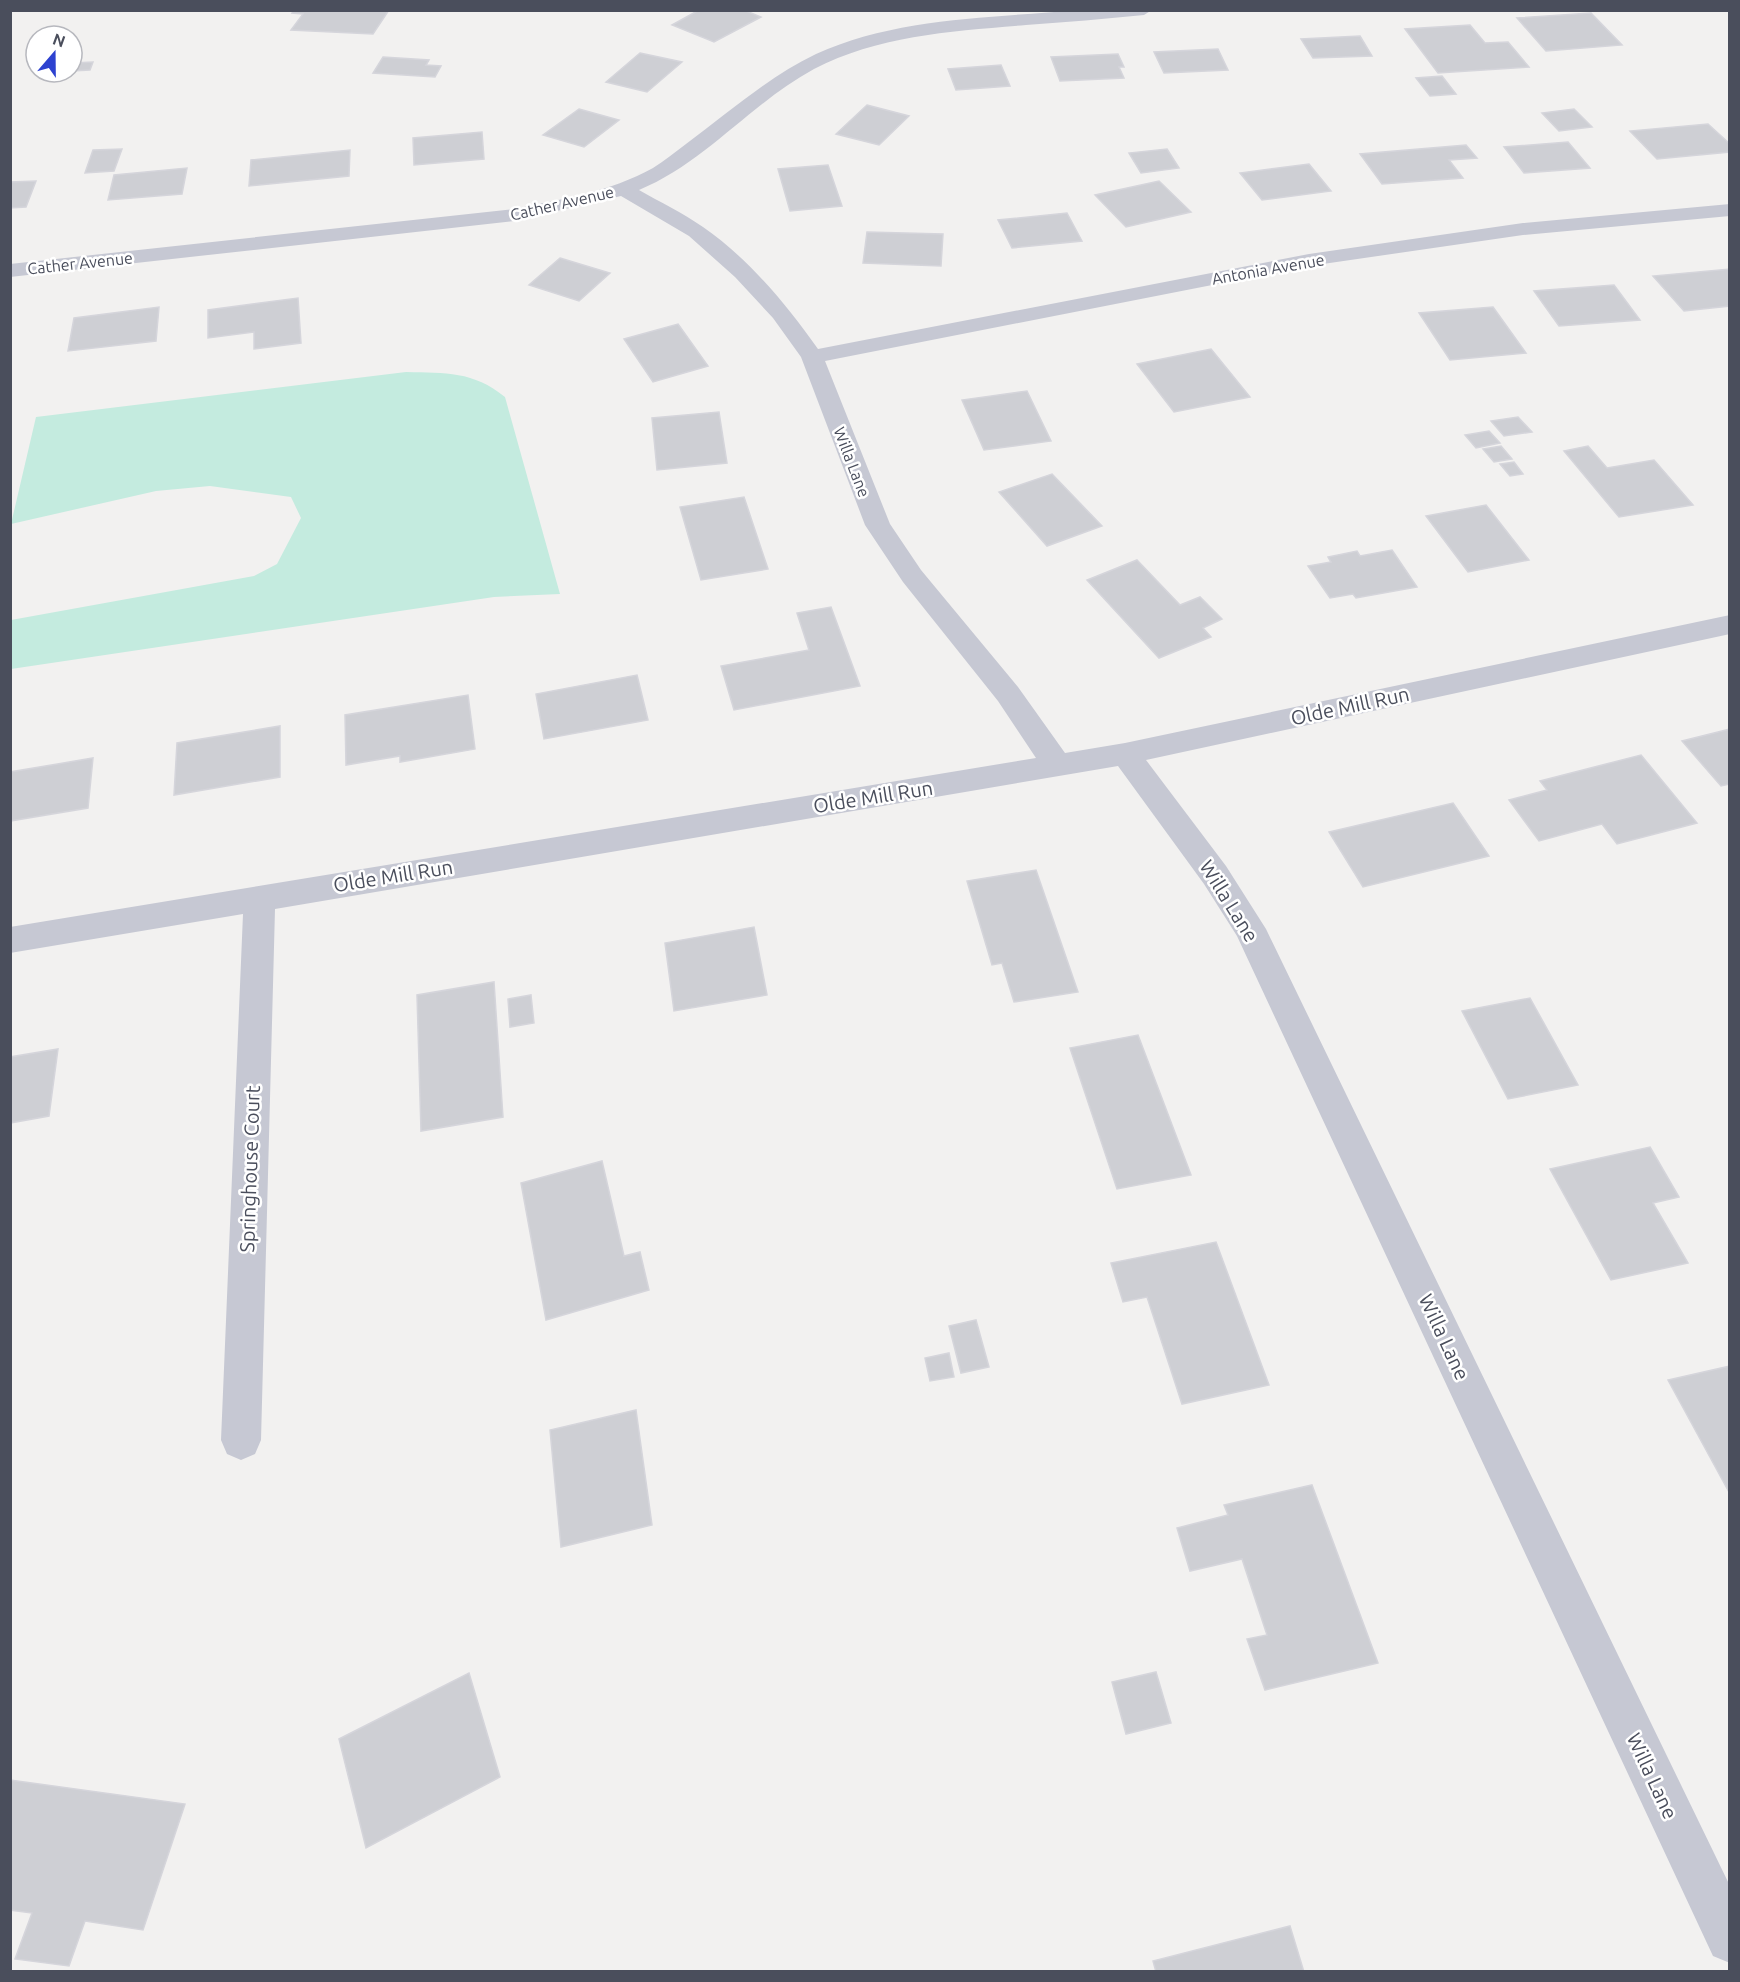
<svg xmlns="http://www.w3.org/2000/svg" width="1740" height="1982" viewBox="0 0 1740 1982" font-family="Ubuntu,sans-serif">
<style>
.green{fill:#c4ebdf}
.building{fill:#cecfd4;stroke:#d5d5db;stroke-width:1.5}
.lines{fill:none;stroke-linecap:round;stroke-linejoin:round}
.minor{fill:#c6c8d3;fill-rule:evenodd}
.labels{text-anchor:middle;stroke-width:5;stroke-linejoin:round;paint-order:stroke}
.far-street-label{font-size:16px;fill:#4a4e5c;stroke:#fff}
.street-label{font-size:20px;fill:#4a4e5c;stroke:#fff}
</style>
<rect width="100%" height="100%" fill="#f2f1f0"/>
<path class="green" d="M 406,372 C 446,373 473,371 505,397 L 560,594 L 494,597 L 11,669 L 11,620 L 254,576 L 277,564 L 301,518 L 291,497 L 210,486 L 156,491 L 11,524 L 36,417 Z"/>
<g class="building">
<path d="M 294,10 L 389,10 L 373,34 L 291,30 L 303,14 L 292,13 Z"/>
<path d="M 699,10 L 744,10 L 761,17 L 714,42 L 672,25 Z"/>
<path d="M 1591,13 L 1622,45 L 1546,51 L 1517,18 Z"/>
<path d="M 1470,25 L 1485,43 L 1508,42 L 1529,67 L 1438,73 L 1405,29 Z"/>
<path d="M 1360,36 L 1372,56 L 1313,58 L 1301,39 Z"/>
<path d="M 1218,49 L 1228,70 L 1164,73 L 1154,52 Z"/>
<path d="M 640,53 L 682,62 L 647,92 L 606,82 Z"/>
<path d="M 1118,54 L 1124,67 L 1119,67 L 1124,78 L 1060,81 L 1051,57 Z"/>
<path d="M 383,57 L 429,60 L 426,65 L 441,66 L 435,77 L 373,73 Z"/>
<path d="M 93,62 L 90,70 L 72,71 L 72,63 Z"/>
<path d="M 1001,65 L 1010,86 L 956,90 L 948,69 Z"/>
<path d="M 1442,76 L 1456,94 L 1430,96 L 1416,78 Z"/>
<path d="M 867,105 L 909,116 L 879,145 L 836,134 Z"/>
<path d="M 579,109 L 619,120 L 584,147 L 543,135 Z"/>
<path d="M 1574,109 L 1592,127 L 1559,131 L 1542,113 Z"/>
<path d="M 1708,124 L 1730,144 L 1730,152 L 1657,159 L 1630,131 Z"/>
<path d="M 482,132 L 484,159 L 414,165 L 413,138 Z"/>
<path d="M 1568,142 L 1590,168 L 1524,173 L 1504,147 Z"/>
<path d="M 1466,145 L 1477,158 L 1449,160 L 1463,178 L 1382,184 L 1360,154 Z"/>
<path d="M 122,149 L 114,171 L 85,173 L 93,150 Z"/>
<path d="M 1167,149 L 1179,168 L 1141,173 L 1129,153 Z"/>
<path d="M 350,150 L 349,176 L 249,186 L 251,160 Z"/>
<path d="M 1309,164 L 1331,191 L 1262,200 L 1240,173 Z"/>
<path d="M 828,165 L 842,206 L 790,211 L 778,169 Z"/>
<path d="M 187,168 L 182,194 L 108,200 L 114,175 Z"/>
<path d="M 36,181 L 26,207 L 10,208 L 10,182 Z"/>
<path d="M 1159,181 L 1191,212 L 1126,227 L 1095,195 Z"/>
<path d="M 1067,213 L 1082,241 L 1012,248 L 998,220 Z"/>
<path d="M 867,232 L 943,234 L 941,266 L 863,263 Z"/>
<path d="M 560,258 L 610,273 L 579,301 L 529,285 Z"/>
<path d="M 1730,269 L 1730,306 L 1684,311 L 1653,276 Z"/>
<path d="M 1614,285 L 1640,320 L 1559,326 L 1534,291 Z"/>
<path d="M 298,298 L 301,343 L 254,349 L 254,332 L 208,338 L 208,310 Z"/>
<path d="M 159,307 L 156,341 L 68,351 L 74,318 Z"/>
<path d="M 1493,307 L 1526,353 L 1450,360 L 1419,313 Z"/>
<path d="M 678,324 L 708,366 L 653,382 L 624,339 Z"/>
<path d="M 1211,349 L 1250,397 L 1174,412 L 1137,364 Z"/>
<path d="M 1027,391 L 1051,441 L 984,450 L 962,400 Z"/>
<path d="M 719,412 L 727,463 L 657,470 L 652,418 Z"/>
<path d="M 1518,417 L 1532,432 L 1504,436 L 1491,421 Z"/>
<path d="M 1489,431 L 1500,443 L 1476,448 L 1465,435 Z"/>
<path d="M 1501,446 L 1512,459 L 1494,462 L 1483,449 Z"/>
<path d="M 1588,446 L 1607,468 L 1654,460 L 1693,505 L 1619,517 L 1564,451 Z"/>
<path d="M 1514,462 L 1523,474 L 1510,476 L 1500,464 Z"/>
<path d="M 1052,474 L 1102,526 L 1047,546 L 999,492 Z"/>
<path d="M 744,497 L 768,569 L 701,580 L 680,507 Z"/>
<path d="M 1486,505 L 1529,560 L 1468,572 L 1426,516 Z"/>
<path d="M 1392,550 L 1417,587 L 1356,598 L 1353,594 L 1330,598 L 1308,566 L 1331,562 L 1328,557 L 1357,551 L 1360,556 Z"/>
<path d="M 1137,560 L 1180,605 L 1200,597 L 1222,619 L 1203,628 L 1211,637 L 1159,658 L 1087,580 Z"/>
<path d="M 831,607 L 860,686 L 734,710 L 721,666 L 809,650 L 797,613 Z"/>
<path d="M 637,675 L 648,720 L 544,739 L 536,694 Z"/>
<path d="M 468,695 L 475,749 L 400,762 L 400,756 L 346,765 L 345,715 Z"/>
<path d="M 280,726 L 280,777 L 174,795 L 177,743 Z"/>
<path d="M 1730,729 L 1730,784 L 1721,786 L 1682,741 Z"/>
<path d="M 1641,755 L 1697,823 L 1617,844 L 1602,824 L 1539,841 L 1509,800 L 1547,790 L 1540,781 Z"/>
<path d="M 93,758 L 88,808 L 10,821 L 10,772 Z"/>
<path d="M 1453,803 L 1489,856 L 1363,887 L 1329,832 Z"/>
<path d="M 1036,870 L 1078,992 L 1014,1002 L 1002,963 L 992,965 L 967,881 Z"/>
<path d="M 754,927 L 767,995 L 674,1011 L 665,943 Z"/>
<path d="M 494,982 L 503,1117 L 421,1131 L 417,995 Z"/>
<path d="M 531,995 L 534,1023 L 510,1027 L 508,999 Z"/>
<path d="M 1530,998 L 1578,1085 L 1508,1099 L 1462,1011 Z"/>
<path d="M 1138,1035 L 1191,1175 L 1117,1189 L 1070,1048 Z"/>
<path d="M 58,1049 L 49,1116 L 10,1123 L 10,1057 Z"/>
<path d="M 1650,1147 L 1679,1197 L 1653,1203 L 1688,1263 L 1611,1280 L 1550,1169 Z"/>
<path d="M 602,1161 L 624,1256 L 640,1252 L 649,1290 L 546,1320 L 521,1183 Z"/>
<path d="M 1216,1242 L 1269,1385 L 1182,1404 L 1147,1297 L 1123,1302 L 1111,1263 Z"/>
<path d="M 976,1320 L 989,1367 L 961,1373 L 949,1326 Z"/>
<path d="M 949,1353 L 954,1377 L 930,1381 L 925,1358 Z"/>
<path d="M 1730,1366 L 1730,1494 L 1668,1380 Z"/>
<path d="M 636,1410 L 652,1525 L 561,1547 L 550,1430 Z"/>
<path d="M 1312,1485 L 1378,1663 L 1265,1690 L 1247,1639 L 1267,1635 L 1242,1559 L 1190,1571 L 1177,1528 L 1228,1515 L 1224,1505 Z"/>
<path d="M 1156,1672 L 1171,1723 L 1126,1734 L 1112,1682 Z"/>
<path d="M 469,1673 L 500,1777 L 366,1848 L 339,1739 Z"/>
<path d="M 10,1780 L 185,1804 L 143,1930 L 85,1921 L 69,1966 L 15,1959 L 32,1913 L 10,1910 Z"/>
<path d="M 1290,1926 L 1304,1972 L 1156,1972 L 1153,1961 Z"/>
</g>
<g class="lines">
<path class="minor" d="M 1079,10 L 1152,10 L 1144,15 C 1105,19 1066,22 1026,25 C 954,31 879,35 814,69 C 751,103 705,163 639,190 C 660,202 683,213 703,227 C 749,259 786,304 818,349 L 1309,254 L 1523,223 L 1730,204 L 1730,216 L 1523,235 L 1309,266 L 825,361 L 890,524 L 921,570 L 1018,687 L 1065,753 L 1125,743 L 1730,615 L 1730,634 L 1146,760 L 1226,866 L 1266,929 L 1730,1886 L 1730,1963 L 1713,1956 L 1237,936 L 1204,884 L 1118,766 L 275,909 L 261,1440 L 255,1454 L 241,1460 L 227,1454 L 221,1440 L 243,914 L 10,953 L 10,927 L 1036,758 L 998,701 L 903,582 L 865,525 L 801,357 L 773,318 L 735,277 L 689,236 L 621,196 L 514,221 L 10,277 L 10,264 L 514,209 C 561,199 610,192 653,168 C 664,161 675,152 686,144 C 728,113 768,77 816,54 C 897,17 992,18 1079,10 Z"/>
</g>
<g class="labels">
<g class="far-street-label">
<text transform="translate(562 203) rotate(-13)" y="6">Cather Avenue</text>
<text transform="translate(80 263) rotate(-6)" y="6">Cather Avenue</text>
<text transform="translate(1268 269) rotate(-10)" y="6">Antonia Avenue</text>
<text transform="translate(852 462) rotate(69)" y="6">Willa Lane</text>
</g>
<g class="street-label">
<text transform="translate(1350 706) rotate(-12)" y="7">Olde Mill Run</text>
<text transform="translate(873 797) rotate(-9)" y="7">Olde Mill Run</text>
<text transform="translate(393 876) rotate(-9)" y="7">Olde Mill Run</text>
<text transform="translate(1229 901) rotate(58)" y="7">Willa Lane</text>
<text transform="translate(250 1169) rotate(-88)" y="7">Springhouse Court</text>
<text transform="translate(1444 1337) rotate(65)" y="7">Willa Lane</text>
<text transform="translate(1652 1776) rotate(65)" y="7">Willa Lane</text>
</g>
</g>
<rect width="1740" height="1982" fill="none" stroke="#4a4e5c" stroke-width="24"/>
<g transform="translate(54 54) rotate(20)"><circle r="28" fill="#ffffff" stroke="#b7b8be" stroke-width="1.5"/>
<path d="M0-4.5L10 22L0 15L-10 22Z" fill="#2d42d0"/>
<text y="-9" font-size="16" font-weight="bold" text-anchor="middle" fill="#4a4e5c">N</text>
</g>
</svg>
